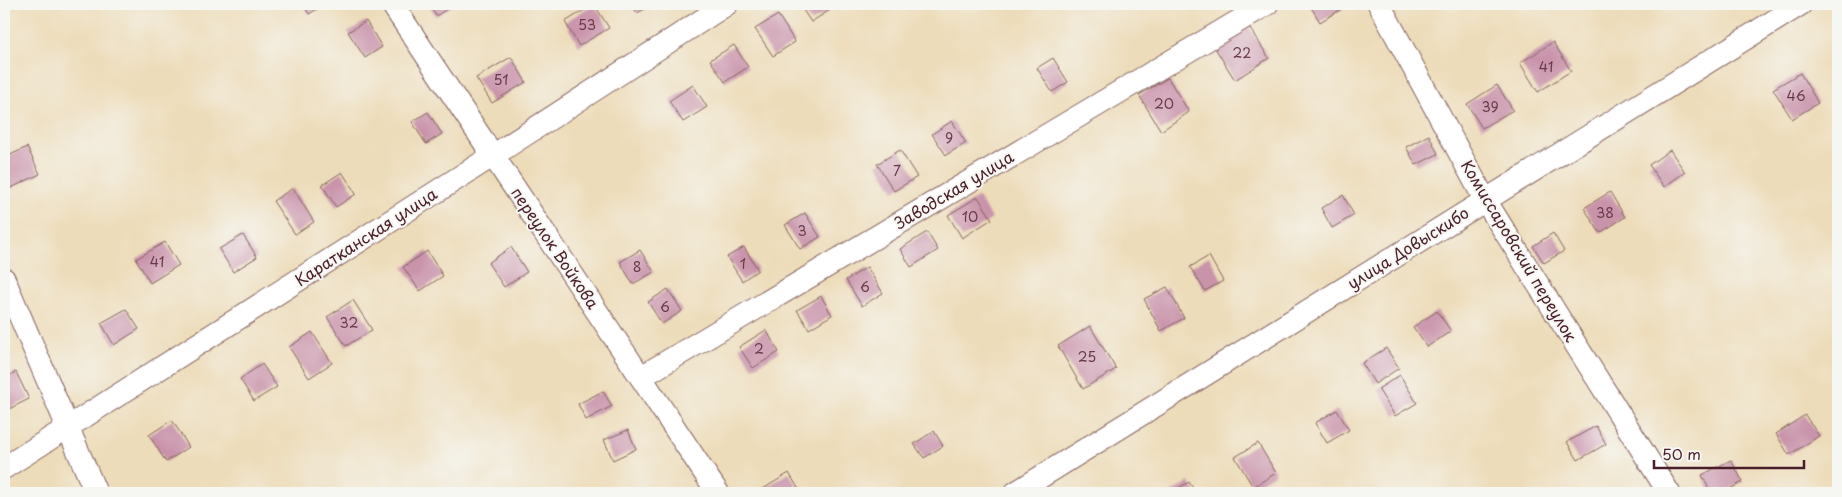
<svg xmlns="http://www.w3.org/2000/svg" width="1842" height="497" viewBox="0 0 1842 497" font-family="'Playpen Sans',sans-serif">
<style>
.building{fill:#c993aa}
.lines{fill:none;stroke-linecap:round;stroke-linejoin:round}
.minor-casing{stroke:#83615d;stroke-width:24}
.minor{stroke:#fff;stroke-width:22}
.labels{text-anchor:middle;stroke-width:4;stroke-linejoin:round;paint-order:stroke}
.number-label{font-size:14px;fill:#6a3c4b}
.street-label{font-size:16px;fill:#4a1f2b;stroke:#f6f6f2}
</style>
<rect width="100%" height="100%" fill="#f6f6f2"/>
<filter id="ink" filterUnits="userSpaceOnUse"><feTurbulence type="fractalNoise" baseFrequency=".02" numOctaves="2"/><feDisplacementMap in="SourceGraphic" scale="10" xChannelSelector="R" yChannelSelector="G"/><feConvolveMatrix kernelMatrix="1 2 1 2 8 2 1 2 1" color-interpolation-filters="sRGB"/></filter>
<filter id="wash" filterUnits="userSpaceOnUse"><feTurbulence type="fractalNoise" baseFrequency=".0096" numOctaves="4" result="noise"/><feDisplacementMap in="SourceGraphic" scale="20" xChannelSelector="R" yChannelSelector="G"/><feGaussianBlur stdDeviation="1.12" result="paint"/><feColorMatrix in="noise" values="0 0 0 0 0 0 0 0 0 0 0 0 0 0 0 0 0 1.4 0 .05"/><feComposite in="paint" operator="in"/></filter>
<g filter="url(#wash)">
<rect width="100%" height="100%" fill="#eddcb9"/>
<g id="blocks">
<g class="building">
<path d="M 303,4 L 325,4 L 309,14 Z"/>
<path d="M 428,4 L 455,4 L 436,16 Z"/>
<path d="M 594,4 L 609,28 L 579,46 L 565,22 Z"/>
<path d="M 632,4 L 654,4 L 637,13 Z"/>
<path d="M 799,4 L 826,4 L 830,10 L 811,22 Z"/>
<path d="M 1309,4 L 1350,4 L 1320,22 Z"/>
<path d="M 778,15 L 795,42 L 773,56 L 755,29 Z"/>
<path d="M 366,21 L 382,47 L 365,58 L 348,32 Z"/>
<path d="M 1249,27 L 1269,58 L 1235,80 L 1215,48 Z"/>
<path d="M 1553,42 L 1571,71 L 1538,92 L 1520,63 Z"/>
<path d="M 734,45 L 748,67 L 725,82 L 710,60 Z"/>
<path d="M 511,57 L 526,82 L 492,103 L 476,78 Z"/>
<path d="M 1053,58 L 1068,82 L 1052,92 L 1037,68 Z"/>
<path d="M 1800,73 L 1818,103 L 1792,119 L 1773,89 Z"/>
<path d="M 1168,78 L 1189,112 L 1161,131 L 1139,95 Z"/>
<path d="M 693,85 L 707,107 L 683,122 L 669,101 Z"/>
<path d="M 1497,85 L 1513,110 L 1482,128 L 1467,104 Z"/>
<path d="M 428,112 L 442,134 L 426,144 L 412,122 Z"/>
<path d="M 952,121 L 966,143 L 946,155 L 932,134 Z"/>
<path d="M 1429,135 L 1438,154 L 1416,165 L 1406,147 Z"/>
<path d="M 27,147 L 40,174 L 9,189 L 4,177 L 4,158 Z"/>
<path d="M 900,150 L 917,177 L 894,191 L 877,164 Z"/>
<path d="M 1670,150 L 1685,172 L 1664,187 L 1649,165 Z"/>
<path d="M 342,172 L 356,194 L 336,207 L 322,185 Z"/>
<path d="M 293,188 L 314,222 L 295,234 L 273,201 Z"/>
<path d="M 1610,192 L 1625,217 L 1600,233 L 1584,208 Z"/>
<path d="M 1343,195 L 1354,215 L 1332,228 L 1321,208 Z"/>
<path d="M 978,197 L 992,219 L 962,238 L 948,215 Z"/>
<path d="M 805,213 L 820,237 L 800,249 L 785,225 Z"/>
<path d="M 927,232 L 938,250 L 911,267 L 900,249 Z"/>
<path d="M 1553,233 L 1564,251 L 1544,263 L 1533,246 Z"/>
<path d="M 243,235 L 257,257 L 233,272 L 219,249 Z"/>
<path d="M 165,242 L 179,265 L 150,283 L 136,259 Z"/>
<path d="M 511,247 L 527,272 L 504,287 L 488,263 Z"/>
<path d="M 744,247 L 758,270 L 742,281 L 727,257 Z"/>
<path d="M 640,250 L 654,272 L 633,284 L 620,262 Z"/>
<path d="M 427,251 L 443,276 L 420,291 L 403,267 Z"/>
<path d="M 1209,256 L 1223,281 L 1205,291 L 1190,267 Z"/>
<path d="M 867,267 L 883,293 L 862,306 L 846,280 Z"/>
<path d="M 1167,287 L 1184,318 L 1161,331 L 1144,299 Z"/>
<path d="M 668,289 L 682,311 L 662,324 L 648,302 Z"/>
<path d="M 821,296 L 832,315 L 809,329 L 797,310 Z"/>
<path d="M 353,300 L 372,330 L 346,346 L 327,317 Z"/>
<path d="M 126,309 L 139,329 L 114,345 L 101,323 Z"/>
<path d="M 1437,311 L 1451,331 L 1427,347 L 1413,327 Z"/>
<path d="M 1090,326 L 1116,369 L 1083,389 L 1058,346 Z"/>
<path d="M 766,330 L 779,352 L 753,368 L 739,347 Z"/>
<path d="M 312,332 L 332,363 L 309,378 L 289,347 Z"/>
<path d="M 1386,348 L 1399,368 L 1375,384 L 1362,363 Z"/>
<path d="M 262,364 L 277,387 L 254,401 L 240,379 Z"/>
<path d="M 16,372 L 29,399 L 9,409 L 4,399 L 4,378 Z"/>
<path d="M 1400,375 L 1417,403 L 1395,416 L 1378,389 Z"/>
<path d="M 603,391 L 612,406 L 586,420 L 578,404 Z"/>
<path d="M 1337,410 L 1349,430 L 1327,443 L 1315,423 Z"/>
<path d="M 1805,415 L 1819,436 L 1789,455 L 1776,434 Z"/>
<path d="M 172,420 L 189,447 L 166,462 L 149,435 Z"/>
<path d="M 1596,426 L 1606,444 L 1578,460 L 1567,442 Z"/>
<path d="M 628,430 L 636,449 L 613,460 L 604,440 Z"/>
<path d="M 934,431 L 943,446 L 924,458 L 914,444 Z"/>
<path d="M 1258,443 L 1276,473 L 1253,487 L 1235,457 Z"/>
<path d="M 1731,460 L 1743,482 L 1722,493 L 1711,493 L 1702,475 Z"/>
<path d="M 789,473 L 801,493 L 766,493 L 763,489 Z"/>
<path d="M 1189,482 L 1196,493 L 1170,493 Z"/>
</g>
</g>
</g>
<g filter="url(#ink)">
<use href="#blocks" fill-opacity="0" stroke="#83615d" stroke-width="1"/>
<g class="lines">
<defs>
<g id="minor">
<path d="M 392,4 L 718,493"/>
<path d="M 1379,4 L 1485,200 L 1669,493"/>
<path d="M 4,279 L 96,493"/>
<path d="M 641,377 L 1267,4"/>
<path d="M 4,468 L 494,155 L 727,4"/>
<path d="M 1015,493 L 1801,4"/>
</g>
</defs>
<use href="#minor" class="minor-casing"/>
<use href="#minor" class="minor"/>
</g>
</g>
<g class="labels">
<g class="number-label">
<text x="587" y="30">53</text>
<text x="1242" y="58">22</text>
<text x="1546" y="72">41</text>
<text x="501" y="85">51</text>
<text x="1796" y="101">46</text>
<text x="1164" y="109">20</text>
<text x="1490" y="112">39</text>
<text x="949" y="143">9</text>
<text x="897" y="176">7</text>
<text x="1605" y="218">38</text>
<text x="970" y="222">10</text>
<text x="802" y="236">3</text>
<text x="157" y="267">41</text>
<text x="743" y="269">1</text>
<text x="637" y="272">8</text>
<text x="865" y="292">6</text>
<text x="665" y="312">6</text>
<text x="349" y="328">32</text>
<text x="759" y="354">2</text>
<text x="1087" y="362">25</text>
</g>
<g class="street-label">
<text transform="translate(954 190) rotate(-31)" y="6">Заводская улица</text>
<text transform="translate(366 237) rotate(-33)" y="6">Каратканская улица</text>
<text transform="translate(555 248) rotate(56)" y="6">переулок Войкова</text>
<text transform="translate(1408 248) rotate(-32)" y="6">улица Довыскибо</text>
<text transform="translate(1519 251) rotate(59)" y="6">Комиссаровский переулок</text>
</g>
</g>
<rect width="1842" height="497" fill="none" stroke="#f6f6f2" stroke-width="20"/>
<path d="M1654 460v8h150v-8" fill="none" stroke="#4a1f2b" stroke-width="2.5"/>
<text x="1662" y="460" font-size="15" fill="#4a1f2b" stroke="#f6f6f2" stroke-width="4" paint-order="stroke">50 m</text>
</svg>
